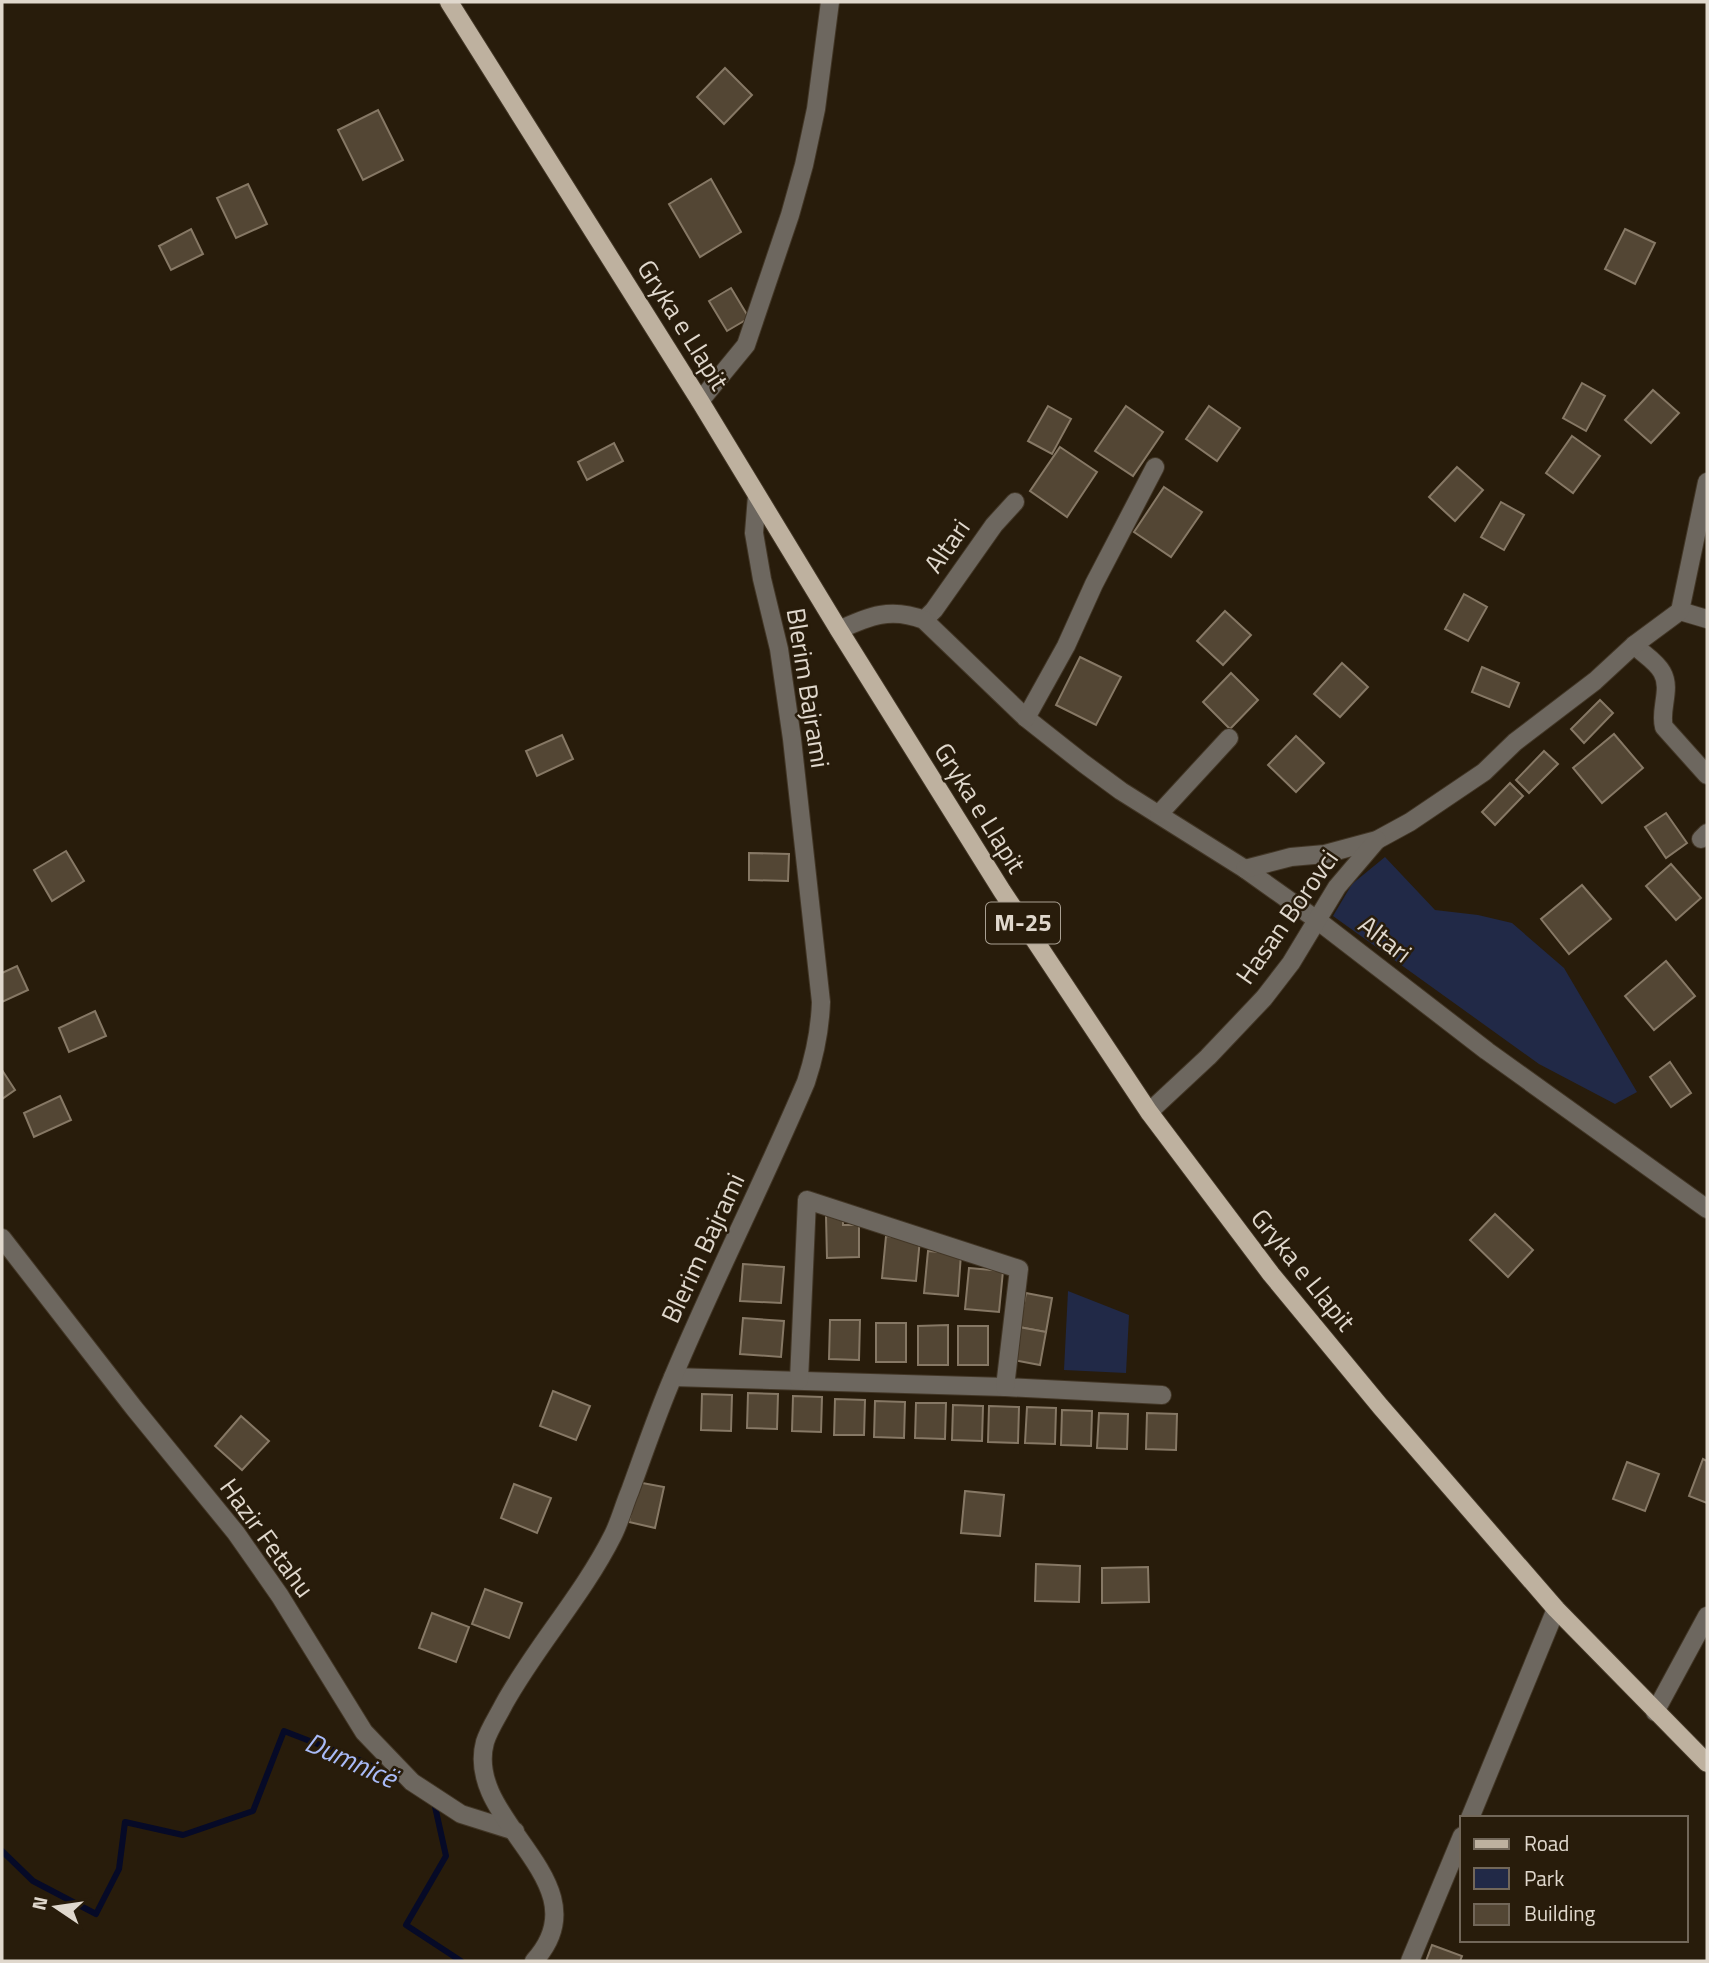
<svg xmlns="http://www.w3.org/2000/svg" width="1709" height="1963" viewBox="0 0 1709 1963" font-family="'Titillium Web',sans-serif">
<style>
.green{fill:#212947}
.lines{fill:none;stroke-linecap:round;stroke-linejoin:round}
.stream{stroke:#060a27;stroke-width:6}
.building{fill:#534634;stroke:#867865;stroke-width:2}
.minor-casing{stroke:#423626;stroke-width:20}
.major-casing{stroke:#423626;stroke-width:20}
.minor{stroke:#6d675f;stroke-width:18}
.major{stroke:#beb19f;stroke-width:18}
.labels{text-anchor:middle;stroke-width:5;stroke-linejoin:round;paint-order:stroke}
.shield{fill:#281c0b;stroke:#a9a093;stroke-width:2}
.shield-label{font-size:24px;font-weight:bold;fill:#e0d8cd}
.street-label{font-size:26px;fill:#e0d8cd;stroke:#281c0b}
.water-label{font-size:28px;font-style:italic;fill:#a9bbf8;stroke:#281c0b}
</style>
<rect width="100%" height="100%" fill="#281c0b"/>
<g class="green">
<path d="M 1385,857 L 1435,910 L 1478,915 L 1512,923 L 1564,968 L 1637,1092 L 1615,1104 L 1539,1064 L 1333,916 L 1352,884 Z"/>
<path d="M 1068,1291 L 1129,1315 L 1126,1373 L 1064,1370 Z"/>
</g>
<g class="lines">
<g class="stream">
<path d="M 434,1802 L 446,1856 L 406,1925 L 461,1961"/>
<path d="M 2,1851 L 33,1881 L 96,1914 L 119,1869 L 125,1822 L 183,1835 L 253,1811 L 284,1731 L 359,1760 L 403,1782"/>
</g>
</g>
<g class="building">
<path d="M 725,68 L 752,95 L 724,124 L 697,97 Z"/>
<path d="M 378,110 L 403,160 L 363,180 L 338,130 Z"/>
<path d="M 711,179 L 741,232 L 700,257 L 669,204 Z"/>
<path d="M 248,184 L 267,224 L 236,238 L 217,198 Z"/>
<path d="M 191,229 L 203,254 L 171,270 L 159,246 Z"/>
<path d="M 1625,229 L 1655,243 L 1635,284 L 1605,269 Z"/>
<path d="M 731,288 L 749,318 L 727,331 L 709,301 Z"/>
<path d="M 1582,383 L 1605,396 L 1586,431 L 1563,418 Z"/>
<path d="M 1653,390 L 1679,413 L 1651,443 L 1625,420 Z"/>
<path d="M 1048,406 L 1071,419 L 1052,454 L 1028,441 Z"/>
<path d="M 1126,406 L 1163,432 L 1133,476 L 1095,451 Z"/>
<path d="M 1209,406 L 1240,428 L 1217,461 L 1186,439 Z"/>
<path d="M 1572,436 L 1600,456 L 1573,493 L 1546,473 Z"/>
<path d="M 614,443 L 623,461 L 587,480 L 578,462 Z"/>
<path d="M 1060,447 L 1097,472 L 1067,517 L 1030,491 Z"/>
<path d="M 1457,467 L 1483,490 L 1455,521 L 1429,497 Z"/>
<path d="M 1164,487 L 1202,512 L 1171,557 L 1134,532 Z"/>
<path d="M 1501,502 L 1524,515 L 1504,550 L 1481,537 Z"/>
<path d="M 1464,594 L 1487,607 L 1468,641 L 1445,629 Z"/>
<path d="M 1225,611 L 1251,635 L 1223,665 L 1197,641 Z"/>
<path d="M 1080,657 L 1121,677 L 1096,725 L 1056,705 Z"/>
<path d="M 1342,663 L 1368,687 L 1340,717 L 1314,694 Z"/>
<path d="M 1482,667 L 1519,683 L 1509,707 L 1472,692 Z"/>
<path d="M 1231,673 L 1258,700 L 1230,729 L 1203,702 Z"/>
<path d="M 1600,700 L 1613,713 L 1584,743 L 1571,729 Z"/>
<path d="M 1614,734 L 1643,768 L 1602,803 L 1573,768 Z"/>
<path d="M 562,735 L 573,759 L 537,776 L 526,751 Z"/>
<path d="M 1296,736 L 1324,763 L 1296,792 L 1268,765 Z"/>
<path d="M 1544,751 L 1558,764 L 1529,793 L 1516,780 Z"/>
<path d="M 1510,783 L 1523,796 L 1495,825 L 1482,812 Z"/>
<path d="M 1666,813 L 1687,843 L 1666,858 L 1645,827 Z"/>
<path d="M 66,851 L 84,881 L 52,901 L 34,870 Z"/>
<path d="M 749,853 L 789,854 L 788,881 L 749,880 Z"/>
<path d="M 1671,864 L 1701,898 L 1676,920 L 1646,886 Z"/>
<path d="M 1582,885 L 1611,919 L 1569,954 L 1541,919 Z"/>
<path d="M 1666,961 L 1695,996 L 1654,1030 L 1625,996 Z"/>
<path d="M 17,966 L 28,990 L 2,1002 L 2,973 Z"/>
<path d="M 95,1011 L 106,1036 L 69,1052 L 59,1028 Z"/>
<path d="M 1670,1062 L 1691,1093 L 1671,1107 L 1650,1077 Z"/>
<path d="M 2,1070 L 15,1090 L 2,1099 Z"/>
<path d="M 60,1096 L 71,1120 L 34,1137 L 24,1113 Z"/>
<path d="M 1495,1214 L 1533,1250 L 1508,1277 L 1470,1240 Z"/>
<path d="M 826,1216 L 843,1216 L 843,1225 L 859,1225 L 859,1257 L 827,1258 Z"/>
<path d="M 886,1236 L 920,1239 L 916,1281 L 882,1278 Z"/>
<path d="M 928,1251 L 961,1254 L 958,1296 L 924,1293 Z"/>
<path d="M 743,1264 L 784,1267 L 781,1303 L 740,1301 Z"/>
<path d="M 969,1268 L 1003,1271 L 999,1312 L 965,1309 Z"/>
<path d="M 1026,1293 L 1052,1298 L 1046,1332 L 1019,1327 Z"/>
<path d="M 743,1318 L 784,1321 L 781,1357 L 740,1354 Z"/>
<path d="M 830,1320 L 860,1320 L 859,1360 L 829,1359 Z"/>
<rect x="876" y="1323" width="30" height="39"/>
<path d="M 948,1325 L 948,1365 L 918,1365 L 918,1326 Z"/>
<rect x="958" y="1326" width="30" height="39"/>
<path d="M 1019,1327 L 1046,1332 L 1040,1365 L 1013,1360 Z"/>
<path d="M 553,1391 L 590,1406 L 576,1440 L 540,1426 Z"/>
<path d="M 748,1393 L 778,1394 L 777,1429 L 747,1428 Z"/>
<path d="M 702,1394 L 732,1395 L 731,1431 L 701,1430 Z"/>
<path d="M 793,1396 L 822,1397 L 821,1432 L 792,1431 Z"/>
<path d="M 835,1399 L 865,1400 L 864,1435 L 834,1435 Z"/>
<path d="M 875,1401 L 905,1402 L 904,1438 L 874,1437 Z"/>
<path d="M 916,1403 L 946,1403 L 945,1439 L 915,1438 Z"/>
<path d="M 953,1405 L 983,1406 L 982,1441 L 952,1440 Z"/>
<path d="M 989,1406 L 1019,1407 L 1018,1443 L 988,1442 Z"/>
<path d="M 1027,1407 L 1056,1408 L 1055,1444 L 1025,1443 Z"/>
<path d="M 1062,1410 L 1092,1411 L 1091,1446 L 1061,1445 Z"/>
<path d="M 1099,1413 L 1128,1414 L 1127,1449 L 1097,1448 Z"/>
<path d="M 1147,1413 L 1177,1414 L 1176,1450 L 1146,1449 Z"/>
<path d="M 241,1416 L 269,1441 L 242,1470 L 215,1446 Z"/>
<path d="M 1703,1459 L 1707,1461 L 1707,1503 L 1689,1496 Z"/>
<path d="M 1627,1462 L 1659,1474 L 1645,1511 L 1613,1499 Z"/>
<path d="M 637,1482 L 664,1487 L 655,1528 L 629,1522 Z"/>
<path d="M 514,1484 L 551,1498 L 537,1533 L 501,1518 Z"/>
<path d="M 965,1491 L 1004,1495 L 1000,1536 L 961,1533 Z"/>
<path d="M 1036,1564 L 1080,1566 L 1079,1602 L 1035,1601 Z"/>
<path d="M 1148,1567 L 1149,1602 L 1102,1603 L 1102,1568 Z"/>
<path d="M 485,1589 L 522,1603 L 509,1638 L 472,1624 Z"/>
<path d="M 432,1613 L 469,1627 L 456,1662 L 419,1648 Z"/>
<path d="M 1432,1945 L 1462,1956 L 1460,1961 L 1426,1961 Z"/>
</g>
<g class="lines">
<defs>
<g id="minor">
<path d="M 700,401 L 746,345 L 790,215 L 804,165 L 816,109 L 830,2"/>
<path d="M 1680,611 L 1707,619"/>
<path d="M 924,620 L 934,610 L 994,525 L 1015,502"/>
<path d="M 839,630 C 869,616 891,607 924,620 L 1026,718 L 1083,763 L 1121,791 L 1245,869 L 1317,920 L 1487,1051 L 1707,1209"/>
<path d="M 1634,645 C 1643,654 1656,661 1662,672 C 1672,689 1659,710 1664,727 L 1707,775"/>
<path d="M 1026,718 L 1066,646 L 1094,584 L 1155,467"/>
<path d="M 1159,814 L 1229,738"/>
<path d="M 1701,839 L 1707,833"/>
<path d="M 1245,869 L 1291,857 L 1325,854 L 1377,840 L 1410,822 L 1484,772 L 1515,742 L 1595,681 L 1634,645 L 1680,611 L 1707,482"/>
<path d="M 1149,1112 L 1208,1057 L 1264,998 L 1291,963 L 1337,887 L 1377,840"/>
<path d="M 2,1238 L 134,1408 L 236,1533 L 280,1596 L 364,1732 L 412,1782 L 461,1814 L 515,1831"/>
<path d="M 673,1377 L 1005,1387 L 1162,1395"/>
<path d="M 799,1380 L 807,1200 L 1019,1269 L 1005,1387"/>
<path d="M 1655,1712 L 1707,1616"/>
<path d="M 1470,1818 L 1556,1609"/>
<path d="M 534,1961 C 606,1882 463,1822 485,1742 C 489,1729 498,1716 504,1704 C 536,1646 583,1595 613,1535 C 620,1521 624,1505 630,1491 C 644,1453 657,1414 673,1377 C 715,1277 764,1181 806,1082 C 815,1055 820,1030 821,1002 L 792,739 L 779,649 L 762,579 L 754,533 L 757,496"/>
<path d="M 1410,1961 L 1462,1836"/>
</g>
<path id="major" d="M 449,2 L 700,401 L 839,630 L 1002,891 L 1149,1112 L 1271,1274 L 1380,1406 L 1556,1609 L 1707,1763"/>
</defs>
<use href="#minor" class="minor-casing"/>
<use href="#major" class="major-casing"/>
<use href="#minor" class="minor"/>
<use href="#major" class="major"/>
</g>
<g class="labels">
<rect class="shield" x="986" y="902.5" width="74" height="41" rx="5"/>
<g class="shield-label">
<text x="1023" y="931">M-25</text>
</g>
<g class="street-label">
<text transform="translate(683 325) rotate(58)" y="9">Gryka e Llapit</text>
<text transform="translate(947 546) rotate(-55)" y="9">Altari</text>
<text transform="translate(808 688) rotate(81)" y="9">Blerim Bajrami</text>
<text transform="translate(980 808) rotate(58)" y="9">Gryka e Llapit</text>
<text transform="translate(1287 917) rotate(-55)" y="9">Hasan Borovci</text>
<text transform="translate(1385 939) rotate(38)" y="9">Altari</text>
<text transform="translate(703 1248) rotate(-65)" y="9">Blerim Bajrami</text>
<text transform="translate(1303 1270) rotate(51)" y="9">Gryka e Llapit</text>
<text transform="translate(267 1538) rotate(54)" y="9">Hazir Fetahu</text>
</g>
<g class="water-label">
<text transform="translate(351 1760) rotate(24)" y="10">Dumnicë</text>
</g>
</g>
<rect width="1709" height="1963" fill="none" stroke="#e0d8cd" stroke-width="7"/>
<rect x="1460" y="1816" width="228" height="126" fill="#281c0b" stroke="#726759" stroke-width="2"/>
<rect x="1474" y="1839" width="35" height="10" fill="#beb19f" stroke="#726759" stroke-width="2"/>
<text x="1524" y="1851" font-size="21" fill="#e0d8cd">Road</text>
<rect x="1474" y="1868" width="35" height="21" fill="#212947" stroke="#726759" stroke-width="2"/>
<text x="1524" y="1886" font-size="21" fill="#e0d8cd">Park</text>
<rect x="1474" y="1904" width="35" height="21" fill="#534634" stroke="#726759" stroke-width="2"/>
<text x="1524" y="1921" font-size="21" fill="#e0d8cd">Building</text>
<g transform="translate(56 1907) rotate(283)" stroke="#281c0b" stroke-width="5" paint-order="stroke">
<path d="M0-5L12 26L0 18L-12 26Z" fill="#e0d8cd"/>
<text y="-10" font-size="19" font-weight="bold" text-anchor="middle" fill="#e0d8cd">N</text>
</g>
</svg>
